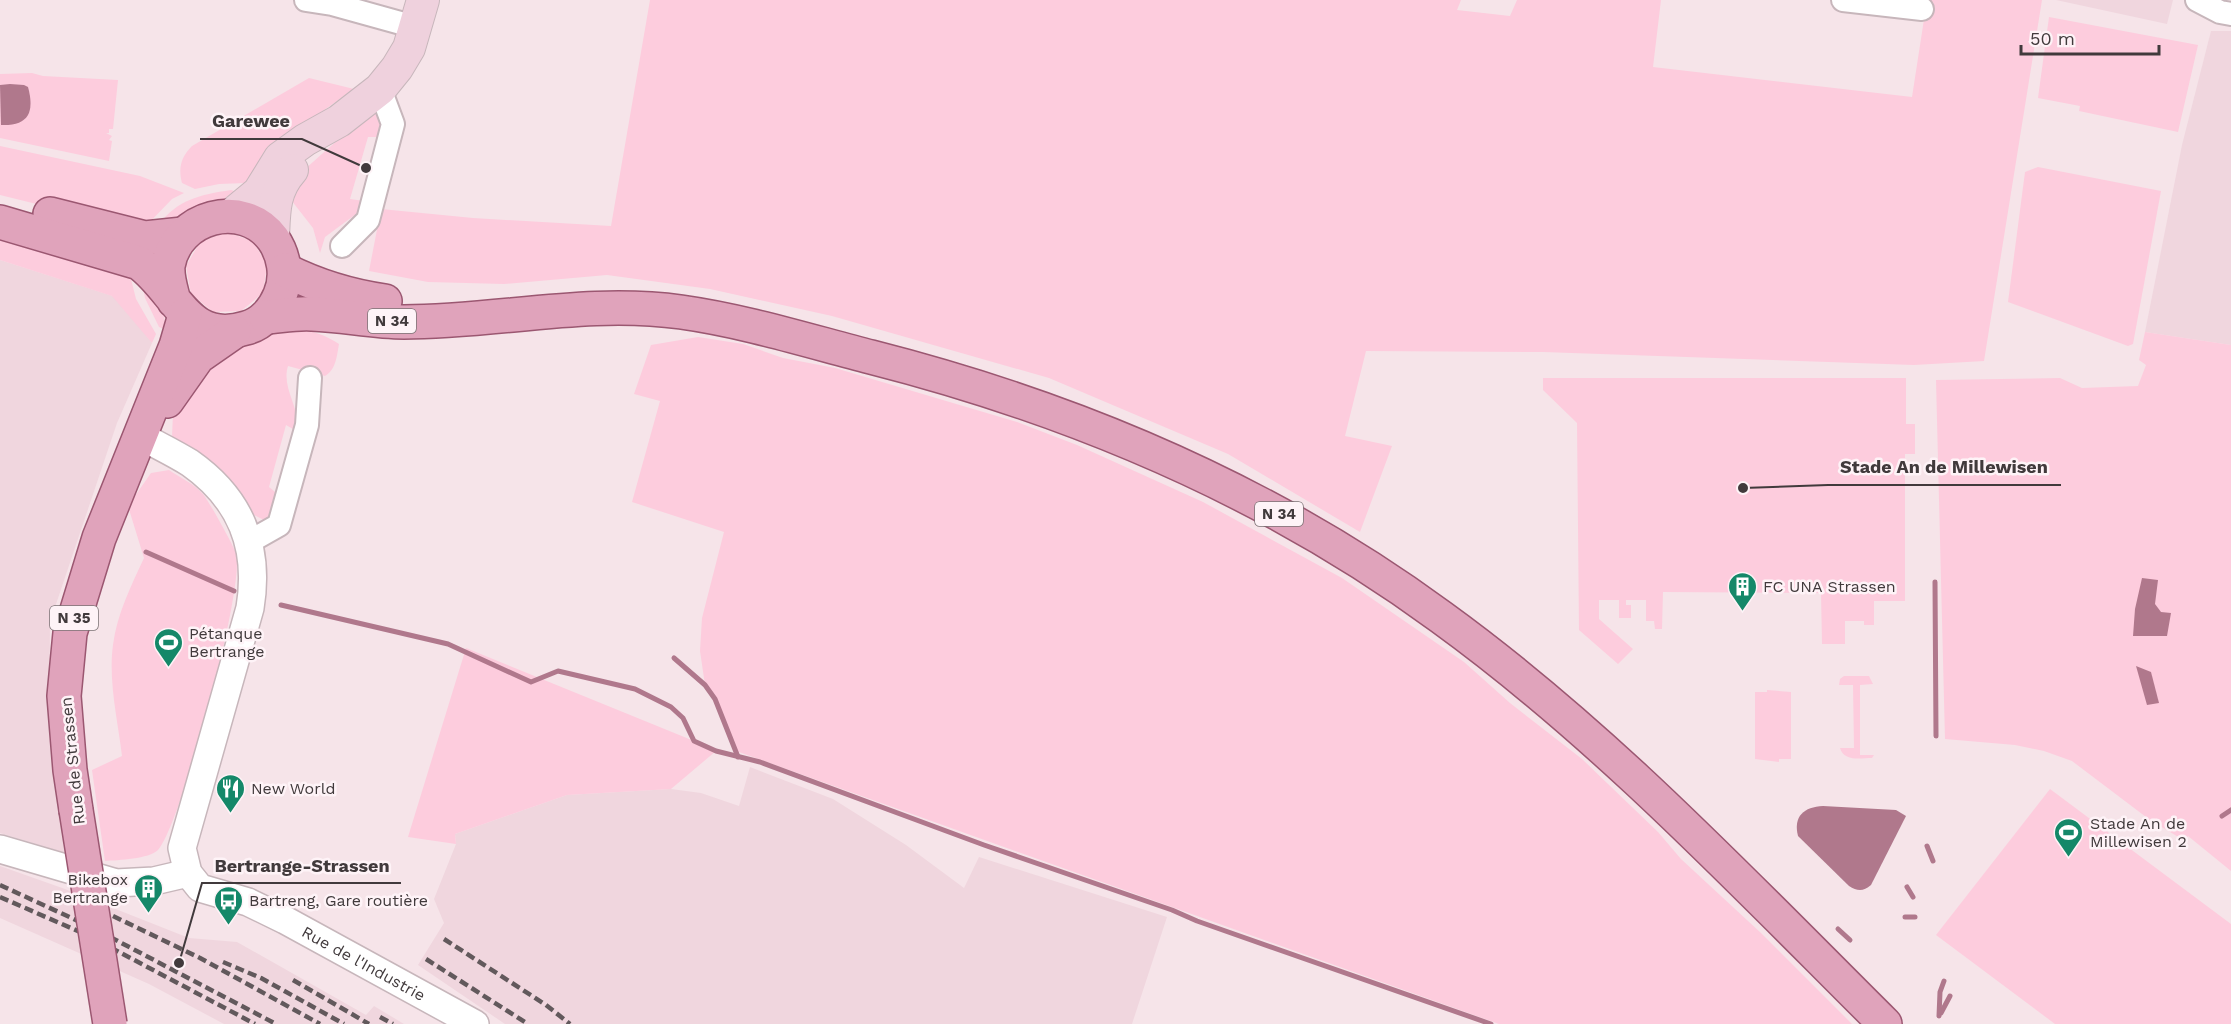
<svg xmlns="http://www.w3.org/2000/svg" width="2231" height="1024" viewBox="0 0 2231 1024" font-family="'Work Sans',sans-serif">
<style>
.built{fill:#f0d6de}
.green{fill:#fdccdd}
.water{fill:#b0788c}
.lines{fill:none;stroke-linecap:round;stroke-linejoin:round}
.stream{stroke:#b0788c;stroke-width:5}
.minor-casing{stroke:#c7b6bb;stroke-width:26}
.tertiary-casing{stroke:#c7b6bb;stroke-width:30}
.secondary-casing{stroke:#c7b6bb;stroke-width:34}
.primary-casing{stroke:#9b5771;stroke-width:36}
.minor{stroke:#fff;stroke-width:22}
.tertiary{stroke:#fff;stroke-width:27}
.secondary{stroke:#efd1dd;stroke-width:32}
.primary{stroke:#e0a3bb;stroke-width:33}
.rail{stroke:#62595c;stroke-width:4.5;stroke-dasharray:9 4.5;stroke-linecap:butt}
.primary-bridge-casing{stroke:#9b5771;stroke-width:36;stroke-linecap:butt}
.primary-bridge{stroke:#e0a3bb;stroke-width:33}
.labels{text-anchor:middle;stroke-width:5;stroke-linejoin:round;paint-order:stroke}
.shield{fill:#fef3f7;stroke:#7a7274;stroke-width:1.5}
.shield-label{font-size:15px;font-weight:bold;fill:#413a3c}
.poi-label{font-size:16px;fill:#413a3c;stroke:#fef3f7;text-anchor:start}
.street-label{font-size:16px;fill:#413a3c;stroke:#fef3f7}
.leader{fill:none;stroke:#413a3c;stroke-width:2}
.callout-dot{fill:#413a3c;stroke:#fef3f7;stroke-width:2}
.callout-label{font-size:18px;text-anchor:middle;font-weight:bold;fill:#413a3c;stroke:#fef3f7;stroke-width:5;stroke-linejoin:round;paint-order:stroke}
</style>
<rect width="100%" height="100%" fill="#f6e4e9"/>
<g class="built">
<path d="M 2056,0 L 2173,0 L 2167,24 Z"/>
<path d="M 2211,31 L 2231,31 L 2231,345 L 2145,332 L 2182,145 Z"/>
<path d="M 0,260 L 116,297 L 152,343 L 117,423 L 50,622 L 49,735 L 68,854 L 0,833 Z"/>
<path d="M 750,767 L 833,799 L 906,845 L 964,888 L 979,857 L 1167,917 L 1132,1024 L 505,1024 L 418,965 L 444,923 L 434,899 L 456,844 L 455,834 L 567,795 L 671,789 L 701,793 L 739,806 Z"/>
<path d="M 0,866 L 65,889 L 189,938 L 237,942 L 366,1015 L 374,1006 L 404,1024 L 224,1024 L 149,984 L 0,918 Z"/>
</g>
<g class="green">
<path d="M 650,0 L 1461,0 L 1457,10 L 1510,16 L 1517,0 L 1661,0 L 1653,67 L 1912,97 L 1927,0 L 2042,0 L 1984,361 L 1914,365 L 1543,352 L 1366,351 L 1345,436 L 1392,446 L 1360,532 L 1228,454 L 1049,378 L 832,316 L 710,289 L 607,275 L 504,284 L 428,282 L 369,271 L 381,209 L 473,218 L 611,226 Z"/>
<path d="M 2049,17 L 2198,45 L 2178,132 L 2079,111 L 2080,106 L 2038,98 Z"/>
<path d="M 32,73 L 43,76 L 118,80 L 113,129 L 109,129 L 109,133 L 106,133 L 112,136 L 109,140 L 112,141 L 109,161 L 0,138 L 0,74 Z"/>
<path d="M 309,78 L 354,89 L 276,144 L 246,183 L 219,184 L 195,189 L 182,183 C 178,168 181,157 192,146 Z"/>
<path d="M 368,113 L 379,113 L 387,121 L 382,137 L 368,137 L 350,199 L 364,201 L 360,211 L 325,237 L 320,253 L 313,228 L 288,196 L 304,170 Z"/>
<path d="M 0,146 L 140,176 L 184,193 L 172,199 L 142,230 L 0,195 Z"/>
<path d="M 2038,167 L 2161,191 L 2133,344 L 2128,346 L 2008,302 L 2025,172 Z"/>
<path d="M 231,190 L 245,195 L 185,218 L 158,225 C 179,199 199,195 231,190 Z"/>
<path d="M 0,232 L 129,271 L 136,299 L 156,334 L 152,343 L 112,296 L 0,260 Z"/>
<path d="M 226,232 L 253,241 L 267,265 L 263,293 L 241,311 L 213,312 L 191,294 L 186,266 L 200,242 Z"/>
<path d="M 141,278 L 162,300 L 166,330 L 159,327 L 145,298 Z"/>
<path d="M 270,327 C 295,327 316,329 339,344 C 337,355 336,370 325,376 L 288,366 C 281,388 301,409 298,432 L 286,425 L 269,487 L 280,496 L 275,511 L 264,520 L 252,514 L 222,473 L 172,437 L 173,413 L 203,358 Z"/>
<path d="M 2145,332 L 2231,345 L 2231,871 L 2188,836 L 2185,841 L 2150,820 L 2072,761 L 2044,751 L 2015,745 L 1945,739 L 1936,380 L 2060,378 L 2082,388 L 2138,386 L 2146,365 L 2139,360 Z"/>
<path d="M 698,337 L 743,344 L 783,358 L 835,368 L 1017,422 L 1077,445 L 1203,502 L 1342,578 L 1464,662 L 1510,703 L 1582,759 L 1658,832 L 1681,859 L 1761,933 L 1852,1024 L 1499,1024 L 736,751 L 715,699 L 705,685 L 700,651 L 702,618 L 724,532 L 632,502 L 660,401 L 634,394 L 651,345 Z"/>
<path d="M 1543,378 L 1906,378 L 1906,424 L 1915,424 L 1915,454 L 1905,454 L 1905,601 L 1874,601 L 1874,625 L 1864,625 L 1864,621 L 1845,621 L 1845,644 L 1822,644 L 1821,593 L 1663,592 L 1662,629 L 1655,629 L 1654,621 L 1646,621 L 1646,600 L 1626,600 L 1626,605 L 1631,605 L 1631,618 L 1619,618 L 1619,600 L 1599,600 L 1599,619 L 1633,649 L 1618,664 L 1579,630 L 1577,423 L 1543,390 Z"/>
<path d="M 169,470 C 179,477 194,484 202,493 C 208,499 233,545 236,553 C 246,584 181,825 158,850 C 149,859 118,860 105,861 L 92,770 L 122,756 C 118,721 108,681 113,645 C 117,614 131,586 144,558 L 128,506 L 151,473 Z"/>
<path d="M 466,648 L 694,741 L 716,751 L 671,789 L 567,795 L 455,834 L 456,844 L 408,837 Z"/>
<path d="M 1844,676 L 1869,676 L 1873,684 L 1860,685 L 1860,755 L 1874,755 L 1872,758 C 1861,758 1844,762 1840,748 L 1854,748 L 1853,685 L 1839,685 L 1840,679 Z"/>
<path d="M 1767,690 L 1791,692 L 1791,759 L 1779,759 L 1779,762 L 1755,759 L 1755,692 L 1767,692 Z"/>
<path d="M 2050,789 L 2231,924 L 2231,1024 L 2055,1024 L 1936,935 Z"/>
</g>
<g class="water">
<path d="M 10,84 L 24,85 L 28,87 C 35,113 28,126 1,125 L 0,85 Z"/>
<path d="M 2142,578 L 2158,580 L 2155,604 L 2161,612 L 2171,613 L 2167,636 L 2133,636 L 2135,609 Z"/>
<path d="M 2136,666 L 2151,672 L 2159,703 L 2147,705 Z"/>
<path d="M 1823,806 L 1896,810 L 1906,816 L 1871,885 C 1863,892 1857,891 1849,886 L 1798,836 C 1793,816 1804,807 1823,806 Z"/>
</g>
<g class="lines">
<g class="stream">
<path d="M 146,552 L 234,591"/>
<path d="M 1935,582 L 1936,736"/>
<path d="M 281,605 L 448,644 L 531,682 L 558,671 L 635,689 L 671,707 L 683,718 L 694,741 L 716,751 L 760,762 L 984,845 L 1172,910 L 1197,921 L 1491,1024"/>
<path d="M 674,658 L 705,685 L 715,699 L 738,757"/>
<path d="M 2222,816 L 2231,810"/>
<path d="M 1927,846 L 1933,861"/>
<path d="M 1907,887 L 1913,897"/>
<path d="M 1905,917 L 1915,917"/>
<path d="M 1838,929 L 1850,940"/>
<path d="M 1941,1013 L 1950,996"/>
<path d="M 1939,1016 L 1940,992 L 1944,981"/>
</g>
<defs>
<g id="minor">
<path d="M 306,0 L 332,4 L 415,27"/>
<path d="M 1843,0 L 1922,9"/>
<path d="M 2197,0 L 2220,12 L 2231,14"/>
<path d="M 342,246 L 368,220 L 393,124 L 380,89"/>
<path d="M 249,542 L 279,525 L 307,425 L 310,378"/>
</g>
<g id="tertiary">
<path id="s1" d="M 141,436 C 157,445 174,453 190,463 C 241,499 260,547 250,608 L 182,848 L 188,873 L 200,888 L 248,902 L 285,920 L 475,1024"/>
<path d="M 0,849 L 116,883 L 154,881 L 188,873"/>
</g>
<g id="secondary">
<path d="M 230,216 L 259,192 L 280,158 L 305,140 L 339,121 L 380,89 L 397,68 L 409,48 L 423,0"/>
<path d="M 273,239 C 274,213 273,191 292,170"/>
</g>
<g id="primary">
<path d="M 50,214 L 145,238 L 183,234"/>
<path d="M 0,222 L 139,263 C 177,290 187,346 246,328 C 262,324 274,310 280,295 C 288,276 284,255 273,239 C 243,198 176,216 168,266 C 167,278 171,289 174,301"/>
<path d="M 285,270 C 317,286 349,296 385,301"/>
<path d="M 266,317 C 281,316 296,313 312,314 C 343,315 373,322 404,322 C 498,322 586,299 681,312 C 745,321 809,341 871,357 C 1075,409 1271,492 1441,617 C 1604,735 1743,883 1885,1024"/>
<path d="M 167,401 L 198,357 L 234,332"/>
<path d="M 76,810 L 70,770 L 64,696 L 70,633 L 99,538 L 176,346 L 185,315"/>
</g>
</defs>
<use href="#minor" class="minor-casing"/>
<use href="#tertiary" class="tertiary-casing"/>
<use href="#secondary" class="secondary-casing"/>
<use href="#primary" class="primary-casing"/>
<use href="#minor" class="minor"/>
<use href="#tertiary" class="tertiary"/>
<use href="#secondary" class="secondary"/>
<use href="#primary" class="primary"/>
<g class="rail">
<path d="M 0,885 L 91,927 L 276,1024"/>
<path d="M 0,897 L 87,935 L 255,1024"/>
<path d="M 113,916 L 200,958 L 320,1024"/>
<path d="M 444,939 L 546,1005 L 570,1024"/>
<path d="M 426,959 L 528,1024"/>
<path d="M 223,962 L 261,978 L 344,1024"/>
<path d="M 293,980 L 369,1024"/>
<path d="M 380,1017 L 393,1024"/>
</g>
<defs>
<path id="primary-bridge" d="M 76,810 L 110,1024"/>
</defs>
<use href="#primary-bridge" class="primary-bridge-casing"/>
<use href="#primary-bridge" class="primary-bridge"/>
</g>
<defs>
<symbol id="building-pin" viewBox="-11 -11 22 30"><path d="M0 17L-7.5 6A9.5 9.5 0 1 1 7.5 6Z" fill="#158869" stroke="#fef3f7"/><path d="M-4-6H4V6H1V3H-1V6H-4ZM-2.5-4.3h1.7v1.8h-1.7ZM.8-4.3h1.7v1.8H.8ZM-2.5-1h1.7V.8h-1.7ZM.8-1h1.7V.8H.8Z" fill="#fff"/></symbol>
<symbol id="stadium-pin" viewBox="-11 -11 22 30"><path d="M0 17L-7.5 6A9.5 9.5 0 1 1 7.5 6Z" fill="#158869" stroke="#fef3f7"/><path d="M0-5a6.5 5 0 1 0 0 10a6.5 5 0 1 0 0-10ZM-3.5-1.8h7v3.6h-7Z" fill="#fff"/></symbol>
<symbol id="restaurant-pin" viewBox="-11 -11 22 30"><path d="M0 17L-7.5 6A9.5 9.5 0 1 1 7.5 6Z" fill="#158869" stroke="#fef3f7"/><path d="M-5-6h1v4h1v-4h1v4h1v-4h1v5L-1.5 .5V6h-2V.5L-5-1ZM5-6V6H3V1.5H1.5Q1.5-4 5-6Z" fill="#fff"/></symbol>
<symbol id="bus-pin" viewBox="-11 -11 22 30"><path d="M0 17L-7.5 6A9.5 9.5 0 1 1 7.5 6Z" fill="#158869" stroke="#fef3f7"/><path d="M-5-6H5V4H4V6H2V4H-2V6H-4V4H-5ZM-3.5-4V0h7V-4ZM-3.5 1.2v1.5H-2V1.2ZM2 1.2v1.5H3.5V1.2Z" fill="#fff"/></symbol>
</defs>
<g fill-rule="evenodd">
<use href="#building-pin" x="1726" y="570" width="33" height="45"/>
<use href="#stadium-pin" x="152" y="626" width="33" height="45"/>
<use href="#restaurant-pin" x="214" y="772" width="33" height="45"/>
<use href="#stadium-pin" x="2052" y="816" width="33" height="45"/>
<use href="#building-pin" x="132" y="872" width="33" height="45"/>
<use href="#bus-pin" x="212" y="884" width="33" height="45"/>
</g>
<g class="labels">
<g class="shield">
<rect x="368" y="309" width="48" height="24" rx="4.5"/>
<rect x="1255" y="502" width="48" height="24" rx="4.5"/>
<rect x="50" y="606" width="48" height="24" rx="4.5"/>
</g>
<g class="shield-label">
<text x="392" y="326">N 34</text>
<text x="1279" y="519">N 34</text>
<text x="74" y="623">N 35</text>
</g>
<g class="poi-label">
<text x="1763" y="592">FC UNA Strassen</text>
<text x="189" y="639">Pétanque<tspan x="189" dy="18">Bertrange</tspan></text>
<text x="251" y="794">New World</text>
<text x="2090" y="829">Stade An de<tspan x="2090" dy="18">Millewisen 2</tspan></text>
<text x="128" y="885" text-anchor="end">Bikebox<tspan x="128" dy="18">Bertrange</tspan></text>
<text x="249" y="906">Bartreng, Gare routière</text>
</g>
<g class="street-label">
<text transform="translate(72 761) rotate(-96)" y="6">Rue de Strassen</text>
<text dy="6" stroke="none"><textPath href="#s1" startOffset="698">Rue de l'Industrie</textPath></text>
</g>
</g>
<path class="leader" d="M366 168L302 139H200M1743 488L1828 485H2061M179 963L202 883H401"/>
<g class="callout-dot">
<circle cx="366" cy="168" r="6"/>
<circle cx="1743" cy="488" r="6"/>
<circle cx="179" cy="963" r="6"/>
</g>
<g class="callout-label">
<text x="251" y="127">Garewee</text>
<text x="1944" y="473">Stade An de Millewisen</text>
<text x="302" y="872">Bertrange-Strassen</text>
</g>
<path d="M2021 45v9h138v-9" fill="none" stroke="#413a3c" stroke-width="3"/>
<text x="2030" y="45" font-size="18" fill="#413a3c" stroke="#fef3f7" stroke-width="4.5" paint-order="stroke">50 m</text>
</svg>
